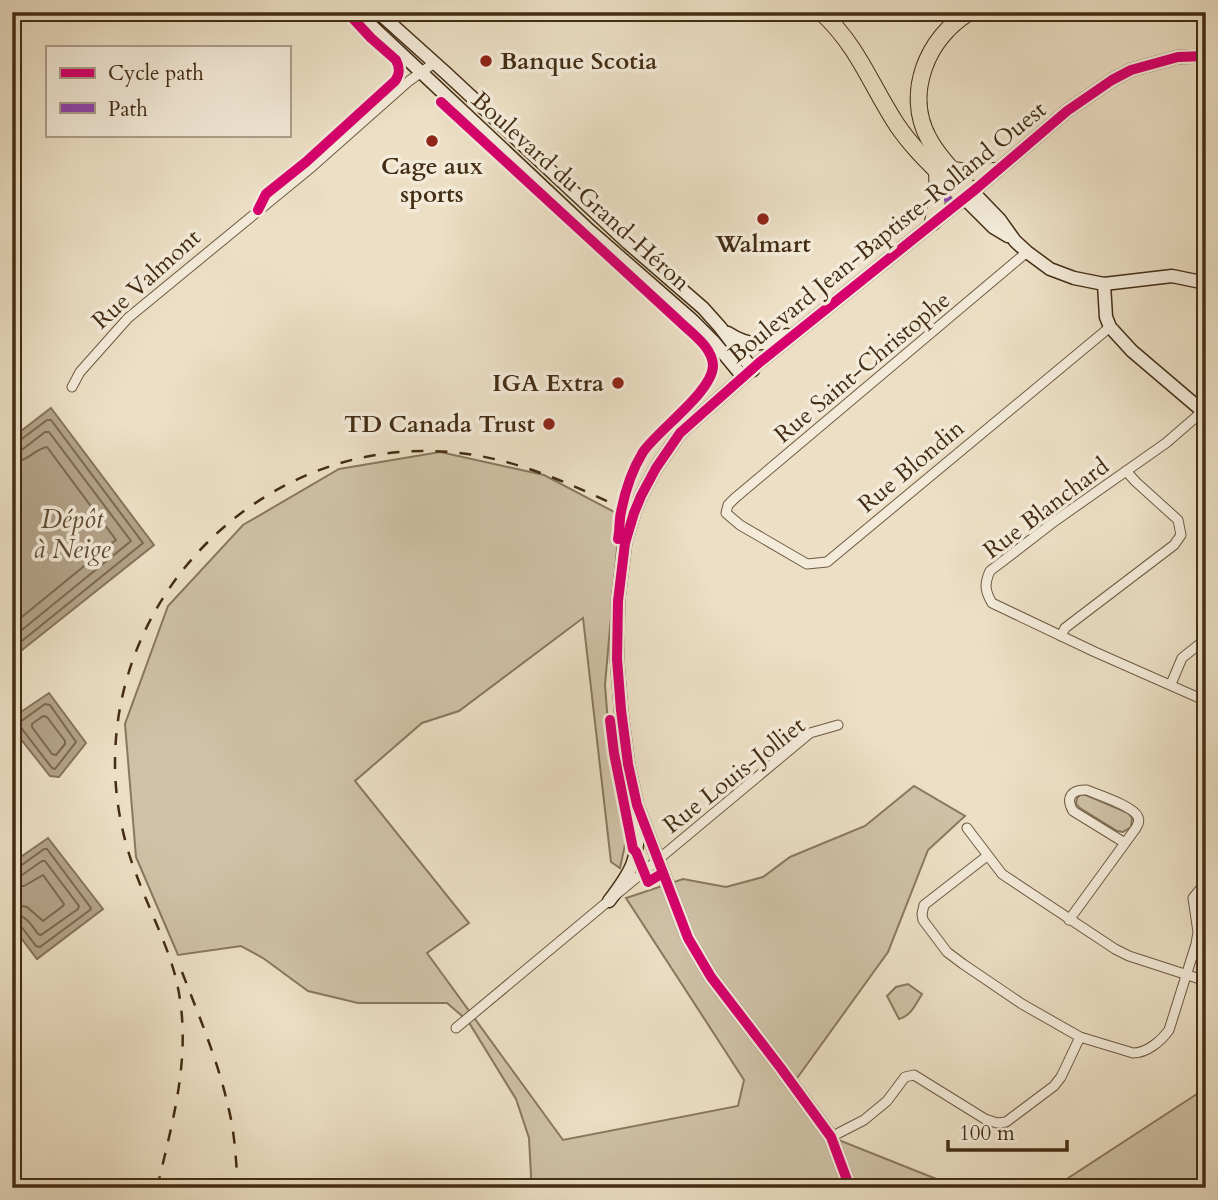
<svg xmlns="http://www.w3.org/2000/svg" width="1218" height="1200" viewBox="0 0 1218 1200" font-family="Cardo,serif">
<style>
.green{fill:#cfc1a7;stroke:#89775e;stroke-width:2}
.water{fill:#b3a289;stroke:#86735a;stroke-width:2}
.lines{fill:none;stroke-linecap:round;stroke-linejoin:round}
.shore{stroke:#7b684e;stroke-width:2}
.street-casing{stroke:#6d5a40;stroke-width:11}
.secondary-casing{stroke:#432d14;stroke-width:15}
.highway-casing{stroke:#432d14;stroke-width:18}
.street{stroke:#f3ead9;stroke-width:9}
.secondary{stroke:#f3ead9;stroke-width:12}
.highway{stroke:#ecdfc5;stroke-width:16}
.rail{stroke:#432d14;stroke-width:2.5;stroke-dasharray:12 12;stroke-linecap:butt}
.quiet{stroke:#8e44ad;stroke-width:9;stroke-dasharray:18 9;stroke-linecap:butt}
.cycleway-casing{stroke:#f3ead9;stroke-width:15}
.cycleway{stroke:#d6006c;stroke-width:10}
.poi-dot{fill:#8f2418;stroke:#f3ead9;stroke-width:2.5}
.labels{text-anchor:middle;stroke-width:7;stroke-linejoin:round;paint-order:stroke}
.poi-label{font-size:24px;font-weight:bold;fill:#432d14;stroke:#f3ead9}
.street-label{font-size:24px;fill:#432d14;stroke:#f3ead9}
.water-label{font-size:26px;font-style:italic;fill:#5f4a31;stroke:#f3ead9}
</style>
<rect width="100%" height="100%" fill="#ecdfc5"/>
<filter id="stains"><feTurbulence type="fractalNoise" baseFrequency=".00286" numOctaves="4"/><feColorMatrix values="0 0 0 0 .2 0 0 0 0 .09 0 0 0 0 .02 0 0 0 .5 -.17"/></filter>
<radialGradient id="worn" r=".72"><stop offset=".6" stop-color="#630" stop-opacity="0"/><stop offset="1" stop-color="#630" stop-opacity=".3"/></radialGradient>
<g class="green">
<path d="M 440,452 L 544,475 L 620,515 L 605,685 L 611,763 L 626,840 L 620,868 L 611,862 L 583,618 L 459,711 L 422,723 L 355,781 L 469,923 L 427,953 L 563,1140 L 738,1106 L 744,1080 L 626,898 L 683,879 L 726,887 L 763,877 L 790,857 L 865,826 L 914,786 L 965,816 L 928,850 L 888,952 L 795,1081 L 831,1137 L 959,1188 L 530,1188 L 531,1175 L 529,1138 L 516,1099 L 468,1021 L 447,1003 L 358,1003 L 308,991 L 263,958 L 241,946 L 178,955 L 136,857 L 125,724 L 168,606 L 243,525 L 339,469 Z"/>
<path d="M 1081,794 L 1086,795 L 1128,813 L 1132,818 L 1131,827 L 1123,832 L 1117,831 L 1080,808 L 1076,804 L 1077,798 Z"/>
<path d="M 908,984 L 922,994 C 916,1004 911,1016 899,1019 L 887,996 L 896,987 Z"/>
<path d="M 1206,1088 L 1206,1188 L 1053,1188 Z"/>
</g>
<g class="water">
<path d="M 51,408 L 154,545 L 12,658 L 12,438 Z"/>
<path d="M 49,693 L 86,743 L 59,777 L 50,776 L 12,728 L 12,718 Z"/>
<path d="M 48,838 L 103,909 L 37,959 L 12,926 L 12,863 Z"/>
</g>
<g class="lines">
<g class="shore">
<path d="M 12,443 L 19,441 L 47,420 L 51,420 L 143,543 L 12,649"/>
<path d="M 12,452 L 23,449 L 45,432 L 49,432 L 131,541 L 12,638"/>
<path d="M 12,462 C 30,461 34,449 47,447 L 116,540 L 12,625"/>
<path d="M 45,704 L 50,705 L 76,742 L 55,769 L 52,768 L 19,725 L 20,722 Z"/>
<path d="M 43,716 L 47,717 L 65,741 L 65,744 L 56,755 L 52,754 L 32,727 L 32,724 Z"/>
<path d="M 12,868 L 19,867 L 44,849 L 47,849 L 91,908 L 90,910 L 40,947 L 36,946 L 20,925 L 12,923"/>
<path d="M 12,877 L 22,875 L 42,861 L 45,861 L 79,906 L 78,909 L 41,935 L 38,934 C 31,924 26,915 12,914"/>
<path d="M 12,887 L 24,886 L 43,875 L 64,904 L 63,906 L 43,921 L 27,907 L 12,904"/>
</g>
<defs>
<g id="street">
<path d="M 1027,252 L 735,498 L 728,505 L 726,513 L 740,525 L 807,564 L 827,562 L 1110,327"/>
<path d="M 72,387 L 80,372 L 128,318 L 313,166 L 409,81 L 434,63"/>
<path d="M 1203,411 L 1166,443 L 1055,521 L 990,571 C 984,584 985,591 992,603 L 1095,652 L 1206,701"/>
<path d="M 1061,636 L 1065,628 L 1174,545 L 1181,535 L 1178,520 L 1136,482 L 1126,471"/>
<path d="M 1171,684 L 1182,658 L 1206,639"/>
<path d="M 967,828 L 1002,874 L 1115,949 L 1129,956 L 1206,981"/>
<path d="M 987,856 L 924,905 L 922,914 L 923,920 L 947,952 L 963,964 L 1022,1004 L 1080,1037 L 1133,1053 C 1147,1053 1161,1041 1169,1030 L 1196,944 L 1198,932 L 1193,898 L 1201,888 L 1206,885"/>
<path d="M 1069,920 L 1136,828 C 1138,824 1140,822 1138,817 C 1134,806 1098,795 1087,790 C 1072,789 1065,797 1073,811 L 1125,843"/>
<path d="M 456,1028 L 810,733 L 838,725"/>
<path d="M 831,1137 L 864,1120 L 887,1101 L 905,1077 L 914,1075 L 985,1119 L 997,1123 L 1006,1122 L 1054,1086 L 1061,1077 L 1080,1037"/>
</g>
<g id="secondary">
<path d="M 357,12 L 589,230 L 692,320 L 714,342 L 743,377"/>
<path d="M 378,12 L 447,74 L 628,243 L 703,308 L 720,327 L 753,370"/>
<path d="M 972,191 L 1000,220 L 1015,241 L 1027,252 L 1050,269 L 1074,278 L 1104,284 L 1172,276 L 1206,283"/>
<path d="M 964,198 L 993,227 L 1008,236"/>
<path d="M 1104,284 L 1106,317 L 1110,327 L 1132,351 L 1206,414"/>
<path d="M 728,333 C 750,347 764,346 787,335"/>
<path d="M 609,901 C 632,871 639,859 638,820"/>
<path d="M 850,1188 L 831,1137 L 780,1067 L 711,977 L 688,938 L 637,805 L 628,764 L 621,710 L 617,659 L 618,601 L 625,543 L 634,513 L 641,496 L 656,468 L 680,433 L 760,362 L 977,188 L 1067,111 L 1112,80 L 1131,70 L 1178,57 L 1206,56"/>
</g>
<g id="highway">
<path d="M 821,12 C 859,47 870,84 897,125 C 916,153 941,174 964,198"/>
<path d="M 970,12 C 927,37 904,94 929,139 C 939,158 956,174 970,190"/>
<path d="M 952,170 L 970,172 L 995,171"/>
<path d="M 933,222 L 938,195 L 937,172"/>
</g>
</defs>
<use href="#street" class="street-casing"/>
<use href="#secondary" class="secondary-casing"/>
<use href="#highway" class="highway-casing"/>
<use href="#street" class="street"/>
<use href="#secondary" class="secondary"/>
<use href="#highway" class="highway"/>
<g class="rail">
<path d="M 182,972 C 199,1016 218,1061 228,1106 C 235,1133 236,1161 238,1188"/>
<path d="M 157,1188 C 174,1116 194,1048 175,975 C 166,942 150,911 138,879 C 123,842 115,802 115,763 C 115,584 271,437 450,452 C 512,457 566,482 622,508"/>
</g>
<path class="quiet" d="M 943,199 L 950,195"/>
<defs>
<g id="cycleway">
<path d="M 441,102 L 678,320 C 690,332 713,347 713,366 C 712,392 659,429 643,452 C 632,470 625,491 621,512 C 619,521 620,530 618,539"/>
<path d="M 258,210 L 266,194 L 306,162 L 395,81 C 400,74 400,68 396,60 L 371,38 L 347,12"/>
<path d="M 610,720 L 614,753 L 633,849 L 636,852 L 648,882 L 663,873"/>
<path d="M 850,1188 L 831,1137 L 780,1067 L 711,977 L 688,938 L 637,805 L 628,764 L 621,710 L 617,659 L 618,601 L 625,543 L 634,513 L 641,496 L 656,468 L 680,433 L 760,362 L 977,188 L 1067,111 L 1112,80 L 1131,70 L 1178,57 L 1206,56"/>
</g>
</defs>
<use href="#cycleway" class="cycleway-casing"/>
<use href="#cycleway" class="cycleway"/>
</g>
<g class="poi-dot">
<circle cx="486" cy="61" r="7"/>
<circle cx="432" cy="141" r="7"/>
<circle cx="763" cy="219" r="7"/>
<circle cx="618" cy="383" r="7"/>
<circle cx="549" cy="424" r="7"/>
</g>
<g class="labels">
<g class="poi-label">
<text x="500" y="69" text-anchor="start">Banque Scotia</text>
<text x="432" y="174">Cage aux<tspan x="432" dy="28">sports</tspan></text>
<text x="763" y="252">Walmart</text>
<text x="604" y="391" text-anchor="end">IGA Extra</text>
<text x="535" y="432" text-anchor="end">TD Canada Trust</text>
</g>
<g class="street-label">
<text transform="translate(581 191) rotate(42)" y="8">Boulevard du Grand-Héron</text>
<text transform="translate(887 232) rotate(-39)" y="8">Boulevard Jean-Baptiste-Rolland Ouest</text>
<text transform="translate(146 279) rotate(-42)" y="8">Rue Valmont</text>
<text transform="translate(862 367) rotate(-40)" y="8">Rue Saint-Christophe</text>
<text transform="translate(911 466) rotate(-40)" y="8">Rue Blondin</text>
<text transform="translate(1046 508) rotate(-37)" y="8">Rue Blanchard</text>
<text transform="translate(734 775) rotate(-38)" y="8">Rue Louis-Jolliet</text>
</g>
<g class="water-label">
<text x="72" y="528">Dépôt<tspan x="72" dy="30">à Neige</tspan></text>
</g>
</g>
<rect width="1218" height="1200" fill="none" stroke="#ecdfc5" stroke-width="42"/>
<rect x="14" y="14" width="1190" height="1172" fill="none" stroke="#432d14" stroke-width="3.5"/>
<rect x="21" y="21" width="1176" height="1158" fill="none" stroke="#432d14" stroke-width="2"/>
<rect x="46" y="46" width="245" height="91" fill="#f3ead9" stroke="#ad9e8a" stroke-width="2"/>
<rect x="60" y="68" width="35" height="10" fill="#d6006c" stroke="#ad9e8a" stroke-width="2"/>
<text x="108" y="80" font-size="21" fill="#432d14">Cycle path</text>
<rect x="60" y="103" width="35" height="10" fill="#8e44ad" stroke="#ad9e8a" stroke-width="2"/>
<text x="108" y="116" font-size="21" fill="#432d14">Path</text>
<path d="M948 1140v10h119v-10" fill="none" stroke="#432d14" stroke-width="3.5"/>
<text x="959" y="1140" font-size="21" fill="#432d14" stroke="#f3ead9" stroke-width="5" paint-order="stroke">100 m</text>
<rect width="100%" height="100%" filter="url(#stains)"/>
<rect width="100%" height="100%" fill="url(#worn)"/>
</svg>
